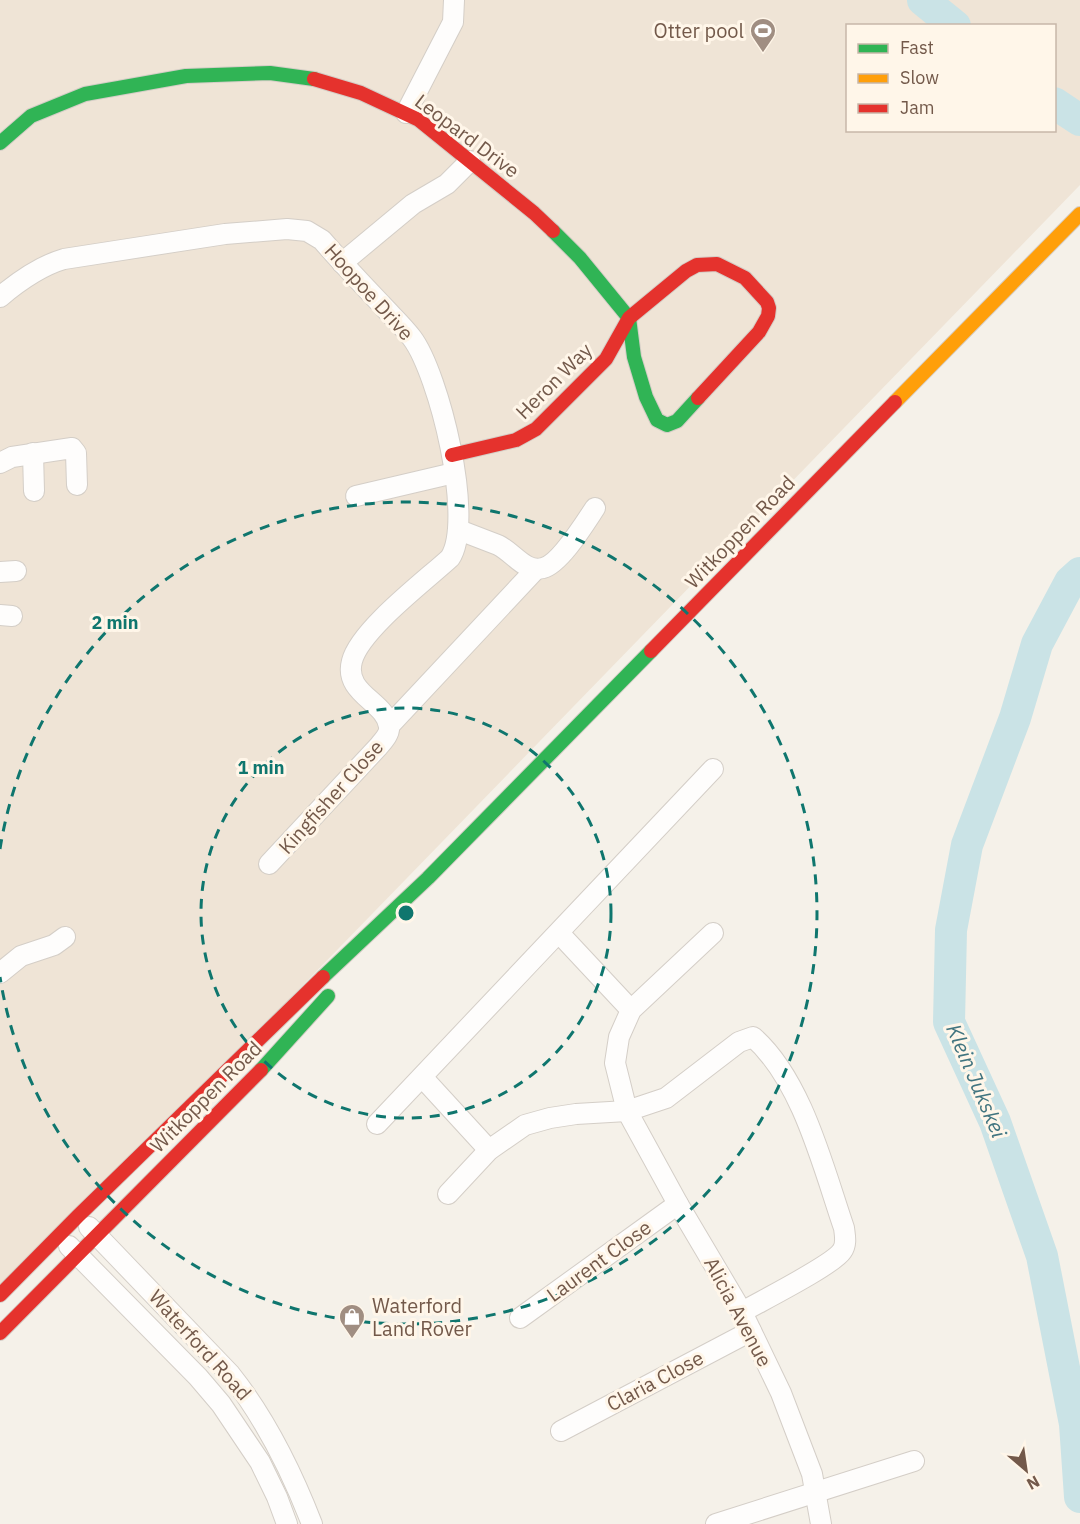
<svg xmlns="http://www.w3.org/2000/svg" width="1080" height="1524" viewBox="0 0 1080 1524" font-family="'IBM Plex Sans',sans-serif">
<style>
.residential{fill:#efe4d6;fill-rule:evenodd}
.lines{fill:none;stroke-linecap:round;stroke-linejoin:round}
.river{stroke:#cae3e6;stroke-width:32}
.street-casing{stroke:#d4cec7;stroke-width:22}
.fast-casing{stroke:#d4cdc6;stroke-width:16}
.slow-casing{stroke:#d4cdc6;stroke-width:16}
.jam-casing{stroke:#d4cdc6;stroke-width:16}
.street{stroke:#fefdfc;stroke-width:20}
.fast{stroke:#30b455;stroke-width:14}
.slow{stroke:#ff9f0a;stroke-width:14}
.jam{stroke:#e5322d;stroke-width:14}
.ring{fill:none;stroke:#0f766e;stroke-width:3;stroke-dasharray:10 8}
.labels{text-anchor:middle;stroke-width:6;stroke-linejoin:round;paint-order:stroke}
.poi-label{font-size:20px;fill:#73594a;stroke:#fff6e9;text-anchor:end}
.street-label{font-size:20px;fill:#73594a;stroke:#fff6e9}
.water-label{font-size:21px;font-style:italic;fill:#41747f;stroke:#fff6e9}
.centre{fill:#0f766e;stroke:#fff6e9;stroke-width:3}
.ring-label{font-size:18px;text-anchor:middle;font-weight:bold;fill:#0f766e;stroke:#fff6e9;stroke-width:6;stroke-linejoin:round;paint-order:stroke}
</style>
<rect width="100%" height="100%" fill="#f5f1e9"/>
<path class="residential" d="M 0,0 L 1080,0 L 1080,185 L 0,1297 ZM 848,26 L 1054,26 L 1054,130 L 848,130 Z"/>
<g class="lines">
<g class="river">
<path d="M 923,0 L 955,26"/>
<path d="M 1054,103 L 1080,120"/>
<path d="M 1080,573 L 1070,582 L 1037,644 L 1015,718 L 967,845 L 951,930 L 949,1022 L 995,1122 L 1042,1256 L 1075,1424 L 1080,1497"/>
</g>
<defs>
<g id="street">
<path d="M 406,113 L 453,22 L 454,0"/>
<path d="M 342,263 L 413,204 L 447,184 L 470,161"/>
<path d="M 0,297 C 19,281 40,266 64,259 L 225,234 L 287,229 L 307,231 L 322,240 C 341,262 361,283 381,304 C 391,315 403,326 412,338 C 439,374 475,520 450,558 C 425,581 360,630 352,661 C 343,694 387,702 389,727 C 390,734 383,741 378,747 L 269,864"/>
<path d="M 33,453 L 34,491"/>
<path d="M 0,463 L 12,457 L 72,448 L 76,453 L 77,485"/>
<path d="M 356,496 L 454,473"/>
<path d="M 459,530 C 472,535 485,540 498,545 C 513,552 525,573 543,568 C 560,564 585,523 595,508"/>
<path d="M 0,572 L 16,571"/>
<path d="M 0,615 L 12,616"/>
<path d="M 389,726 L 536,569"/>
<path d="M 559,933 L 631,1010"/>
<path d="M 713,933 L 631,1010 L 619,1037 L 615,1063 L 627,1111 L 678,1204 L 742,1312 L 781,1393 L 812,1474 L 821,1524"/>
<path d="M 0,973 L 21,956 L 54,945 L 65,937"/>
<path d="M 423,1078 L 489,1150"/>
<path d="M 377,1124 L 713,769"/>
<path d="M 448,1194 L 489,1150 L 525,1125 L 550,1118 L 576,1114 L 627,1111 L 666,1098 L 739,1042 L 753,1037 C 802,1080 823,1167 844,1228 C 845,1236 847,1244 842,1251 C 833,1265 761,1301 742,1312"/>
<path d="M 89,1227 L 230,1374 C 266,1419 291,1470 312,1524"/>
<path d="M 69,1246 L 198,1377 L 221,1404 L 260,1462 L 277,1497 L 287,1524"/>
<path d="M 520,1318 L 678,1204"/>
<path d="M 561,1431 L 751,1331"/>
<path d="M 716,1524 L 914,1461"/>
</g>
<g id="fast">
<path d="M 0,143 L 31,116 L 85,94 L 186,76 L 270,73 L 314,79"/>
<path d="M 553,231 L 580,258 L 629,318 L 634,357 L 646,397 L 657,420 L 667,425 L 677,421 L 698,398"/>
<path d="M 323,977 L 428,878 L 651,651"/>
<path d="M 261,1070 L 328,996"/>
</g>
<path id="slow" d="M 895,402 L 1080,214"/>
<g id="jam">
<path d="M 314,79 L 361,93 L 419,120 L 534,213 L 553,231"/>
<path d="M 452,455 L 516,440 L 536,429 L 606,359 L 629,318 L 686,271 L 697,265 L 717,264 L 745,278 L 767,302 L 769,308 L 768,316 L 759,332 L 698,398"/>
<path d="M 651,651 L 895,402"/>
<path d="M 0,1295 L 78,1216 L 323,977"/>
<path d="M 0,1333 L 261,1070"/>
</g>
</defs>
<use href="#street" class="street-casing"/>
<use href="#fast" class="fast-casing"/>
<use href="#slow" class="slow-casing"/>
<use href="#jam" class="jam-casing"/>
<use href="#street" class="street"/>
<use href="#fast" class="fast"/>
<use href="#slow" class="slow"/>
<use href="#jam" class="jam"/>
</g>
<g class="ring">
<circle cx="406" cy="913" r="205"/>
<path d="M0 849A411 411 0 1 1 0 977"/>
</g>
<defs>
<symbol id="stadium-pin" viewBox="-11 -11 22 30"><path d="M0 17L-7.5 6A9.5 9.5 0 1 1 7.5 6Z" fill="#a08e82" stroke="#fff6e9"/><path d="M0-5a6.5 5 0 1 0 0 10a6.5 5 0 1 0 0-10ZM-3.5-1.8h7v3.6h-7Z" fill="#fff"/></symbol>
<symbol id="shop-pin" viewBox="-11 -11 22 30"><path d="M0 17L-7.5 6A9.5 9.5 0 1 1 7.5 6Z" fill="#a08e82" stroke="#fff6e9"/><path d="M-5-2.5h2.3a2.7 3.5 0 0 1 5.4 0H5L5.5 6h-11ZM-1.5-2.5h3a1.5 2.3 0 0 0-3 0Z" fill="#fff"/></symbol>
</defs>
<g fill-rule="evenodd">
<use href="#stadium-pin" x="748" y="16" width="30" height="40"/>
<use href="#shop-pin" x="337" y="1302" width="30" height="40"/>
</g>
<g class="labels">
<g class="poi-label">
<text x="744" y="38">Otter pool</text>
<text x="372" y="1313" text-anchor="start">Waterford<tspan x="372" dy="23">Land Rover</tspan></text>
</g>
<g class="street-label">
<text transform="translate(467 136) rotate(37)" y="7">Leopard Drive</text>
<text transform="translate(369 292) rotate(48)" y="7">Hoopoe Drive</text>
<text transform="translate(554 381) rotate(-45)" y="7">Heron Way</text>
<text transform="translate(740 532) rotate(-46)" y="7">Witkoppen Road</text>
<text transform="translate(331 797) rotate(-48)" y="7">Kingfisher Close</text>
<text transform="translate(206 1097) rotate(-45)" y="7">Witkoppen Road</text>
<text transform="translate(599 1261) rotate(-36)" y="7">Laurent Close</text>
<text transform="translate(738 1312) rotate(62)" y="7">Alicia Avenue</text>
<text transform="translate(200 1345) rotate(48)" y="7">Waterford Road</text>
<text transform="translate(655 1381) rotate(-28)" y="7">Claria Close</text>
</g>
<g class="water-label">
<text transform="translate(976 1081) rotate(67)" y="7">Klein Jukskei</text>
</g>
</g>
<circle cx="406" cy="913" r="9" class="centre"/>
<g class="ring-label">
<text x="115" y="629">2 min</text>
<text x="261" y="774">1 min</text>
</g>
<rect x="846" y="24" width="210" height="108" fill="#fff6e9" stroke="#c7b7a9" stroke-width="1.5"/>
<rect x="858" y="44" width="30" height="9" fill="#30b455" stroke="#c7b7a9" stroke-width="1.5"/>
<text x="900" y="54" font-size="18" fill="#73594a">Fast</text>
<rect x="858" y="74" width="30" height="9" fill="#ff9f0a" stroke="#c7b7a9" stroke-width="1.5"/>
<text x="900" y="84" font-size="18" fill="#73594a">Slow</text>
<rect x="858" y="104" width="30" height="9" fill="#e5322d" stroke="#c7b7a9" stroke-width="1.5"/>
<text x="900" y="114" font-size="18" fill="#73594a">Jam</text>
<g transform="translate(1026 1470) rotate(151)" stroke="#fff6e9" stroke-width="4.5" paint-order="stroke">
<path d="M0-4.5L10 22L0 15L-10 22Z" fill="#73594a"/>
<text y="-9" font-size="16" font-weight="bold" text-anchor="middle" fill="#73594a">N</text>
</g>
</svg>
